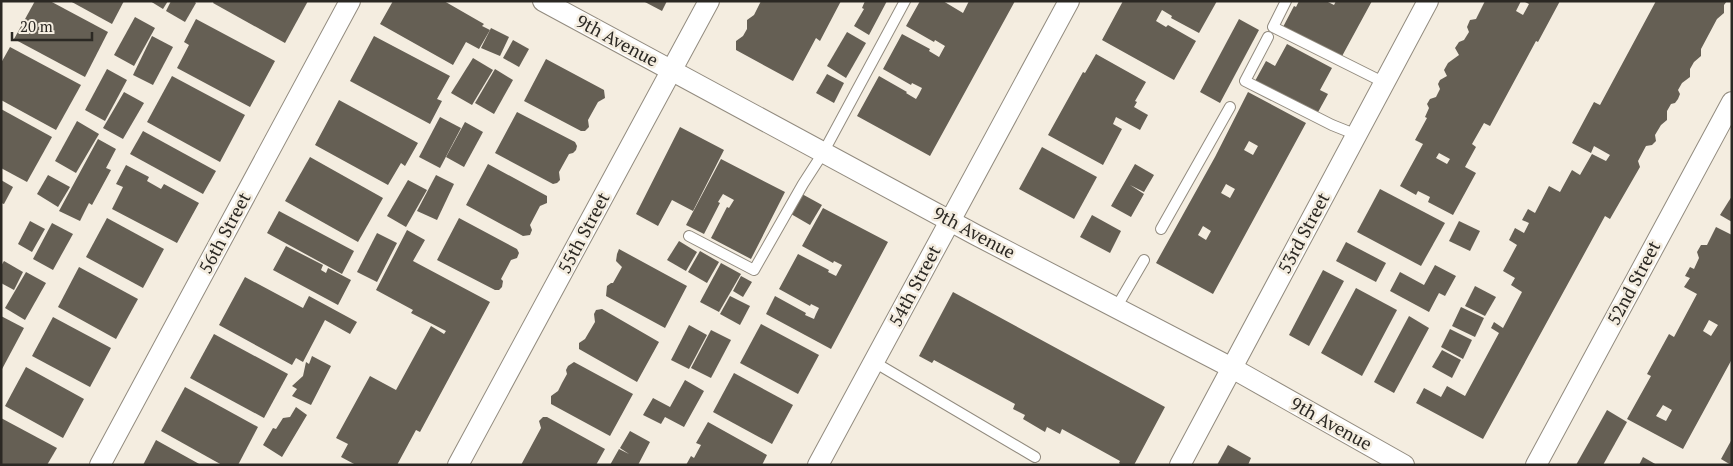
<svg xmlns="http://www.w3.org/2000/svg" width="1733" height="466" viewBox="0 0 1733 466" font-family="'PT Serif',serif">
<style>
.building{fill:#655f54;fill-rule:evenodd}
.lines{fill:none;stroke-linecap:round;stroke-linejoin:round}
.lane-casing{stroke:#928b7f;stroke-width:12}
.street-casing{stroke:#928b7f;stroke-width:22}
.lane{stroke:#fff;stroke-width:10}
.street{stroke:#fff;stroke-width:20}
.labels{text-anchor:middle;stroke-width:5;stroke-linejoin:round;paint-order:stroke}
.street-label{font-size:18px;fill:#2b2823;stroke:#f4ede0}
</style>
<rect width="100%" height="100%" fill="#f4ede0"/>
<g class="building">
<path d="M 35,1 L 50,1 L 108,32 L 85,77 L 14,39 Z"/>
<path d="M 70,1 L 124,1 L 112,24 Z"/>
<path d="M 150,1 L 168,1 L 163,9 Z"/>
<path d="M 171,1 L 194,1 L 196,3 L 185,22 L 166,11 Z"/>
<path d="M 214,1 L 308,1 L 285,43 L 213,3 Z"/>
<path d="M 393,1 L 444,1 L 484,24 L 482,26 L 490,30 L 479,49 L 466,42 L 453,65 L 380,24 Z"/>
<path d="M 643,1 L 667,1 L 662,11 Z"/>
<path d="M 761,1 L 841,1 L 820,41 L 816,38 L 793,81 L 736,50 L 736,41 L 743,36 L 747,29 L 747,20 L 754,15 Z"/>
<path d="M 865,1 L 887,1 L 869,35 L 854,26 L 864,9 L 862,8 Z"/>
<path d="M 920,1 L 943,1 L 963,13 L 969,1 L 1015,1 L 930,156 L 857,116 L 879,76 L 907,92 L 906,93 L 916,99 L 919,94 L 922,88 L 912,83 L 911,85 L 883,69 L 902,34 L 930,49 L 929,51 L 939,57 L 945,46 L 935,40 L 934,42 L 906,26 Z"/>
<path d="M 1123,1 L 1217,1 L 1199,33 L 1171,18 L 1172,16 L 1162,10 L 1156,21 L 1166,27 L 1168,25 L 1196,41 L 1174,80 L 1102,40 Z"/>
<path d="M 1299,1 L 1326,1 L 1334,5 L 1336,1 L 1372,1 L 1341,58 L 1283,27 L 1294,6 L 1296,7 Z"/>
<path d="M 1485,1 L 1521,1 L 1516,11 L 1523,15 L 1529,4 L 1523,1 L 1560,1 L 1538,42 L 1536,41 L 1490,126 L 1484,123 L 1472,144 L 1476,147 L 1465,167 L 1476,173 L 1453,215 L 1428,202 L 1430,197 L 1418,191 L 1416,195 L 1400,186 L 1423,144 L 1415,140 L 1427,118 L 1425,117 L 1429,108 L 1427,104 L 1430,99 L 1436,97 L 1440,89 L 1438,84 L 1440,80 L 1447,76 L 1444,70 L 1448,63 L 1459,55 L 1455,48 L 1459,42 L 1464,40 L 1469,32 L 1467,27 L 1470,20 L 1476,19 ZM 1439,153 L 1450,159 L 1447,164 L 1436,158 Z"/>
<path d="M 1656,1 L 1727,1 L 1724,5 L 1724,13 L 1717,19 L 1701,49 L 1701,56 L 1694,62 L 1690,69 L 1690,77 L 1682,83 L 1678,90 L 1680,94 L 1678,99 L 1675,103 L 1671,104 L 1667,111 L 1667,120 L 1661,125 L 1655,135 L 1656,141 L 1652,145 L 1646,146 L 1638,161 L 1640,167 L 1610,219 L 1605,216 L 1483,439 L 1416,403 L 1424,388 L 1441,397 L 1447,386 L 1465,396 L 1499,333 L 1491,328 L 1494,322 L 1503,328 L 1522,292 L 1511,285 L 1515,278 L 1503,271 L 1517,245 L 1509,240 L 1515,228 L 1524,233 L 1529,223 L 1522,220 L 1528,209 L 1535,213 L 1549,186 L 1560,192 L 1572,170 L 1580,175 L 1592,154 L 1606,161 L 1610,155 L 1594,146 L 1591,153 L 1572,143 L 1594,102 L 1600,105 Z"/>
<path d="M 135,17 L 155,28 L 134,66 L 114,55 Z"/>
<path d="M 196,19 L 275,61 L 250,107 L 177,68 L 189,45 L 184,42 Z"/>
<path d="M 1239,19 L 1259,30 L 1220,103 L 1200,92 Z"/>
<path d="M 491,28 L 509,37 L 500,56 L 481,48 Z"/>
<path d="M 847,32 L 866,43 L 846,78 L 827,66 Z"/>
<path d="M 152,36 L 173,47 L 153,85 L 133,75 Z"/>
<path d="M 374,36 L 450,76 L 437,99 L 442,101 L 430,124 L 350,81 Z"/>
<path d="M 513,40 L 529,49 L 519,67 L 503,58 Z"/>
<path d="M 1287,44 L 1332,68 L 1320,90 L 1328,94 L 1317,114 L 1255,81 L 1266,61 L 1275,66 Z"/>
<path d="M 10,47 L 81,85 L 56,130 L 1,100 L 1,63 Z"/>
<path d="M 1096,54 L 1146,82 L 1135,101 L 1137,102 L 1134,107 L 1148,115 L 1140,130 L 1116,117 L 1113,124 L 1122,129 L 1103,165 L 1048,135 L 1083,72 L 1085,73 Z"/>
<path d="M 473,58 L 493,70 L 472,105 L 451,93 Z"/>
<path d="M 546,59 L 604,90 L 605,98 L 598,102 L 588,120 L 589,127 L 585,131 L 581,131 L 524,101 Z"/>
<path d="M 107,69 L 127,80 L 105,121 L 85,110 Z"/>
<path d="M 495,69 L 513,80 L 494,114 L 475,103 Z"/>
<path d="M 827,74 L 844,83 L 834,103 L 816,93 Z"/>
<path d="M 172,76 L 245,115 L 220,162 L 147,122 Z"/>
<path d="M 124,92 L 144,103 L 123,139 L 103,128 Z"/>
<path d="M 1248,92 L 1306,123 L 1213,294 L 1156,263 L 1215,157 ZM 1249,141 L 1258,146 L 1253,155 L 1244,150 ZM 1226,184 L 1235,189 L 1230,198 L 1221,193 ZM 1203,226 L 1211,231 L 1206,240 L 1198,235 Z"/>
<path d="M 339,100 L 418,143 L 405,166 L 401,163 L 388,185 L 315,145 Z"/>
<path d="M 1,109 L 52,137 L 27,182 L 1,168 Z"/>
<path d="M 517,112 L 575,142 L 577,146 L 576,150 L 573,153 L 569,154 L 559,172 L 560,180 L 557,183 L 553,184 L 495,153 Z"/>
<path d="M 440,117 L 461,128 L 440,168 L 419,157 Z"/>
<path d="M 77,121 L 99,134 L 76,173 L 55,161 Z"/>
<path d="M 465,122 L 483,132 L 464,167 L 446,157 Z"/>
<path d="M 680,127 L 724,150 L 693,211 L 672,200 L 658,226 L 636,214 Z"/>
<path d="M 143,131 L 216,171 L 203,194 L 130,154 Z"/>
<path d="M 98,139 L 116,149 L 106,168 L 111,170 L 92,205 L 89,203 L 80,221 L 59,211 Z"/>
<path d="M 1042,147 L 1097,177 L 1074,219 L 1019,189 Z"/>
<path d="M 310,157 L 383,198 L 358,242 L 285,201 Z"/>
<path d="M 721,159 L 785,192 L 751,259 L 711,238 L 727,207 L 729,208 L 734,200 L 723,194 L 718,202 L 720,203 L 704,234 L 686,225 Z"/>
<path d="M 488,164 L 547,196 L 547,203 L 540,206 L 530,225 L 532,230 L 530,235 L 523,236 L 466,205 Z"/>
<path d="M 1135,164 L 1154,175 L 1144,192 L 1130,185 L 1144,194 L 1131,217 L 1111,206 Z"/>
<path d="M 126,165 L 149,177 L 147,181 L 161,189 L 164,184 L 199,203 L 177,243 L 112,209 L 123,187 L 116,184 Z"/>
<path d="M 48,175 L 70,187 L 58,207 L 37,194 Z"/>
<path d="M 436,175 L 454,184 L 437,220 L 417,211 Z"/>
<path d="M 1,180 L 13,187 L 4,204 L 1,203 Z"/>
<path d="M 408,180 L 427,190 L 406,227 L 387,216 Z"/>
<path d="M 1380,189 L 1445,223 L 1421,266 L 1357,232 Z"/>
<path d="M 802,194 L 822,205 L 810,225 L 791,214 Z"/>
<path d="M 1732,196 L 1732,222 L 1720,215 Z"/>
<path d="M 823,208 L 888,242 L 831,349 L 766,314 L 775,296 L 806,313 L 805,315 L 814,319 L 816,314 L 819,308 L 811,304 L 810,306 L 779,289 L 798,254 L 829,270 L 828,272 L 836,276 L 842,265 L 834,261 L 833,263 L 802,246 Z"/>
<path d="M 279,211 L 354,251 L 342,274 L 267,233 Z"/>
<path d="M 1092,215 L 1121,231 L 1110,253 L 1080,237 Z"/>
<path d="M 107,218 L 164,249 L 143,288 L 86,257 Z"/>
<path d="M 459,218 L 517,249 L 519,253 L 517,258 L 511,260 L 501,279 L 503,281 L 502,287 L 499,290 L 495,290 L 437,260 Z"/>
<path d="M 30,221 L 45,229 L 32,252 L 18,244 Z"/>
<path d="M 1459,221 L 1480,231 L 1470,251 L 1449,241 Z"/>
<path d="M 52,223 L 73,234 L 53,270 L 33,259 Z"/>
<path d="M 1716,227 L 1732,235 L 1732,359 L 1683,449 L 1627,419 L 1651,376 L 1647,374 L 1669,334 L 1674,337 L 1697,294 L 1684,287 L 1690,278 L 1685,276 L 1690,267 L 1694,269 L 1699,258 L 1697,252 L 1701,245 L 1707,245 ZM 1709,320 L 1718,325 L 1711,336 L 1703,331 ZM 1663,405 L 1672,410 L 1666,421 L 1656,416 Z"/>
<path d="M 407,230 L 425,240 L 413,261 L 490,302 L 420,432 L 416,430 L 397,465 L 356,465 L 341,457 L 348,444 L 336,438 L 370,376 L 396,390 L 431,326 L 444,334 L 446,331 L 411,313 L 413,310 L 376,290 Z"/>
<path d="M 377,233 L 397,243 L 377,282 L 357,272 Z"/>
<path d="M 679,241 L 697,252 L 686,271 L 667,260 Z"/>
<path d="M 1346,242 L 1386,263 L 1376,282 L 1336,261 Z"/>
<path d="M 286,246 L 323,265 L 321,270 L 326,273 L 328,268 L 351,280 L 338,305 L 273,270 Z"/>
<path d="M 619,249 L 687,286 L 665,328 L 606,296 L 607,286 L 611,283 L 613,283 L 622,267 L 616,261 L 617,254 Z"/>
<path d="M 700,251 L 719,262 L 707,283 L 688,272 Z"/>
<path d="M 4,261 L 23,272 L 14,290 L 1,283 L 1,266 Z"/>
<path d="M 721,263 L 741,274 L 719,312 L 700,302 Z"/>
<path d="M 1435,265 L 1456,276 L 1445,296 L 1439,293 L 1429,312 L 1390,291 L 1400,272 L 1424,285 Z"/>
<path d="M 79,267 L 138,299 L 116,339 L 58,307 Z"/>
<path d="M 1323,270 L 1344,281 L 1309,346 L 1289,335 Z"/>
<path d="M 26,272 L 46,283 L 25,320 L 5,308 Z"/>
<path d="M 741,276 L 752,282 L 743,297 L 733,291 Z"/>
<path d="M 245,277 L 303,308 L 309,296 L 357,322 L 350,334 L 325,320 L 303,362 L 296,358 L 292,365 L 219,325 Z"/>
<path d="M 1475,286 L 1496,297 L 1485,316 L 1465,306 Z"/>
<path d="M 1356,288 L 1397,310 L 1362,376 L 1321,353 Z"/>
<path d="M 953,292 L 1165,407 L 1134,465 L 1121,465 L 1119,463 L 1120,461 L 1062,429 L 1060,434 L 1047,427 L 1045,432 L 1023,419 L 1025,415 L 1013,409 L 1015,404 L 934,360 L 932,363 L 919,356 Z"/>
<path d="M 730,296 L 750,306 L 740,325 L 720,314 Z"/>
<path d="M 1461,307 L 1484,318 L 1475,337 L 1452,326 Z"/>
<path d="M 602,309 L 659,342 L 637,382 L 579,349 L 579,343 L 585,339 L 595,322 L 594,314 L 596,310 Z"/>
<path d="M 1,316 L 24,328 L 1,371 Z"/>
<path d="M 1409,316 L 1429,328 L 1394,393 L 1374,382 Z"/>
<path d="M 53,317 L 111,348 L 90,387 L 32,356 Z"/>
<path d="M 761,324 L 819,355 L 798,394 L 740,363 Z"/>
<path d="M 689,325 L 707,335 L 689,369 L 671,360 Z"/>
<path d="M 1450,329 L 1472,340 L 1463,359 L 1441,347 Z"/>
<path d="M 711,330 L 731,340 L 711,378 L 691,368 Z"/>
<path d="M 214,334 L 288,374 L 264,418 L 190,378 Z"/>
<path d="M 1442,350 L 1461,360 L 1452,378 L 1432,367 Z"/>
<path d="M 312,356 L 331,366 L 311,405 L 292,396 L 297,389 L 292,386 L 303,376 L 306,362 L 309,364 Z"/>
<path d="M 574,362 L 633,394 L 610,436 L 551,404 L 551,396 L 558,391 L 562,383 L 567,374 L 566,370 L 568,366 Z"/>
<path d="M 26,367 L 84,399 L 63,438 L 5,406 Z"/>
<path d="M 734,373 L 793,405 L 772,444 L 713,412 Z"/>
<path d="M 685,380 L 704,391 L 684,427 L 665,417 L 661,424 L 643,415 L 653,398 L 670,407 Z"/>
<path d="M 185,387 L 258,427 L 238,465 L 222,465 L 161,431 Z"/>
<path d="M 296,407 L 307,415 L 282,457 L 263,445 L 273,428 L 276,429 L 283,418 L 290,417 Z"/>
<path d="M 1607,410 L 1627,422 L 1603,465 L 1576,465 Z"/>
<path d="M 543,417 L 547,417 L 605,449 L 596,465 L 521,465 L 541,428 L 539,421 Z"/>
<path d="M 1,418 L 57,448 L 47,465 L 1,465 Z"/>
<path d="M 708,422 L 767,455 L 762,465 L 686,465 L 691,456 L 694,458 L 701,445 L 696,443 Z"/>
<path d="M 630,431 L 650,442 L 638,465 L 610,465 L 619,449 L 629,454 L 620,448 Z"/>
<path d="M 1732,439 L 1732,465 L 1731,465 L 1721,459 Z"/>
<path d="M 156,440 L 201,465 L 143,465 Z"/>
<path d="M 1228,445 L 1251,458 L 1248,465 L 1217,465 Z"/>
<path d="M 1643,457 L 1657,465 L 1639,465 Z"/>
</g>
<g class="lines">
<defs>
<g id="lane">
<path d="M 1286,1 L 1273,27 L 1385,83"/>
<path d="M 1268,37 L 1245,81 L 1332,125 L 1357,135"/>
<path d="M 1161,229 L 1230,107"/>
<path d="M 689,236 L 754,270 L 803,184 L 823,153 L 905,1"/>
<path d="M 1116,308 L 1144,260"/>
<path d="M 874,362 L 1035,457"/>
</g>
<g id="street">
<path d="M 543,1 L 976,235 L 1232,368 L 1404,465"/>
<path d="M 100,465 L 350,1"/>
<path d="M 458,465 L 709,1"/>
<path d="M 818,465 L 1069,1"/>
<path d="M 1180,465 L 1428,1"/>
<path d="M 1536,465 L 1732,102"/>
</g>
</defs>
<use href="#lane" class="lane-casing"/>
<use href="#street" class="street-casing"/>
<use href="#lane" class="lane"/>
<use href="#street" class="street"/>
</g>
<g class="labels">
<g class="street-label">
<text transform="translate(617 41) rotate(28)" y="6">9th Avenue</text>
<text transform="translate(225 233) rotate(-62)" y="6">56th Street</text>
<text transform="translate(584 233) rotate(-62)" y="6">55th Street</text>
<text transform="translate(974 233) rotate(28)" y="6">9th Avenue</text>
<text transform="translate(1304 233) rotate(-62)" y="6">53rd Street</text>
<text transform="translate(1634 283) rotate(-62)" y="6">52nd Street</text>
<text transform="translate(915 286) rotate(-62)" y="6">54th Street</text>
<text transform="translate(1331 424) rotate(29)" y="6">9th Avenue</text>
</g>
</g>
<rect width="1733" height="466" fill="none" stroke="#2b2823" stroke-width="5"/>
<path d="M12 32v8h80v-8" fill="none" stroke="#2b2823" stroke-width="2.5"/>
<text x="20" y="32" font-size="15" fill="#2b2823" stroke="#f4ede0" stroke-width="4" paint-order="stroke">20 m</text>
</svg>
